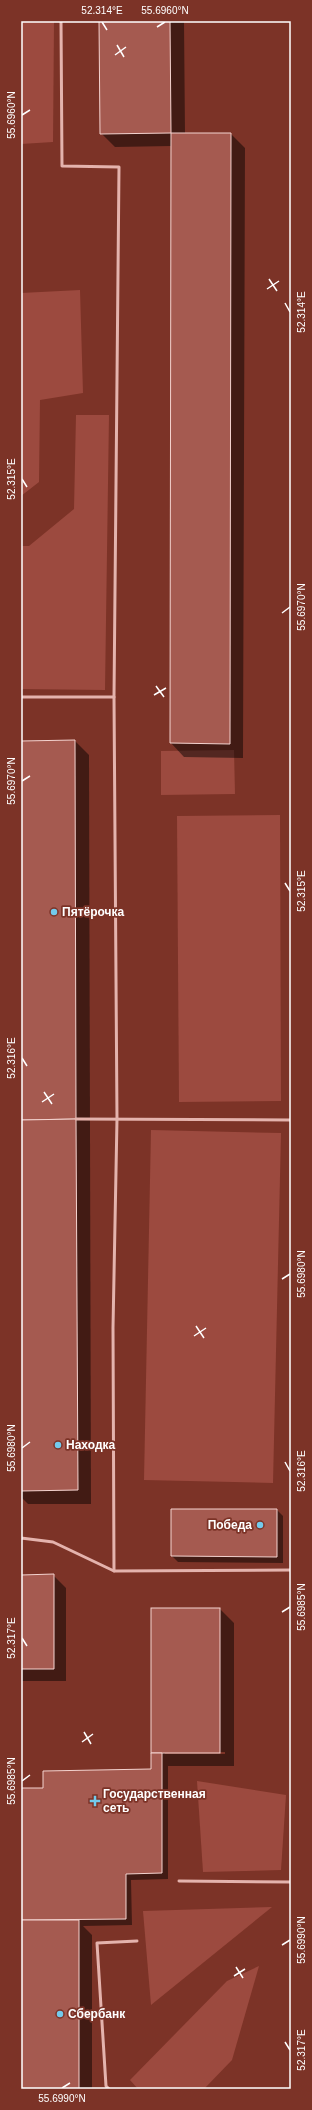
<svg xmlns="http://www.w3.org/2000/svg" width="312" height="2110" viewBox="0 0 312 2110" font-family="Arial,sans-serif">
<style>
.green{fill:#9c4a3f}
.shadow{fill:#0007;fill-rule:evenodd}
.building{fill:#a55a50;stroke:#f4d3cf}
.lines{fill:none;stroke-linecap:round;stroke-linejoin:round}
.lane{stroke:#e4b3ad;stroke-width:3}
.ticks{fill:none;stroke:#fff;stroke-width:1.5}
.poi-dot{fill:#73caec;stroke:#7c3327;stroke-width:1.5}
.labels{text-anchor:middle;stroke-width:3.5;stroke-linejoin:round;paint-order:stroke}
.poi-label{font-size:12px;font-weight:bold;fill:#fff;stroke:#7c3327;text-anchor:start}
.neatline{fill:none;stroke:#fff;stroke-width:1.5}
.ticks-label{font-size:10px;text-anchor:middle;fill:#fff}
</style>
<rect width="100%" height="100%" fill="#7c3327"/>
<g class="green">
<path d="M 21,21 L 54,21 L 53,142 L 21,144 Z"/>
<path d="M 80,290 L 83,393 L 40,400 L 39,482 L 21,496 L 21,293 Z"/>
<path d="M 76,415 L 109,415 L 105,690 L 21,689 L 21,546 L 29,546 L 74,509 Z"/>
<path d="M 234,750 L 235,794 L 161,795 L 161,751 Z"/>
<path d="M 280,815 L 281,1101 L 179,1102 L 177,816 Z"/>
<path d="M 151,1130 L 281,1133 L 273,1483 L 144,1480 Z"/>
<path d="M 197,1781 L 286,1795 L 281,1870 L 203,1872 Z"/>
<path d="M 272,1907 L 151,2005 L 143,1911 Z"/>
<path d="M 259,1966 L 232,2060 L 204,2089 L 138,2089 L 130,2080 L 227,1981 Z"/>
</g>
<g class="shadow">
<path d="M 100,21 L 184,21 L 185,134 L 231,134 L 245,148 L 243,758 L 184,757 L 171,743 L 172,146 L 115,147 L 101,133 Z"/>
<path d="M 75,741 L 89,755 L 91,1504 L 28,1504 L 21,1497 L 21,742 Z"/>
<path d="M 277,1510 L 283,1516 L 283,1563 L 178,1562 L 172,1556 Z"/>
<path d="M 53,1575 L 66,1588 L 66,1681 L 21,1681 L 21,1576 Z"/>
<path d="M 220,1609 L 234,1623 L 234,1766 L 168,1766 L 168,1879 L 131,1880 L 132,1925 L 83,1926 L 92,1935 L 92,2089 L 21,2089 L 21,1789 L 44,1789 L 152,1770 ZM 165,1752 L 225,1752 L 225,1754 L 165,1754 Z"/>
</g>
<g class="building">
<path d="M 99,21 L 170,21 L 171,133 L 100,134 Z"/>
<path d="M 171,133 L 231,133 L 230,744 L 170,743 Z"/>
<path d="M 75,740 L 76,1119 L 21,1120 L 21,741 Z"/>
<path d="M 76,1119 L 78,1490 L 21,1491 L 21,1120 Z"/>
<path d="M 171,1509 L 277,1509 L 277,1557 L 171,1556 Z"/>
<path d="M 54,1574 L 54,1669 L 21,1669 L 21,1575 Z"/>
<rect x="151" y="1608" width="69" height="145"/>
<path d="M 151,1753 L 162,1753 L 162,1873 L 126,1874 L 126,1919 L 21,1920 L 21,1788 L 43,1788 L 43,1771 L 151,1769 Z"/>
<rect x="21" y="1920" width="58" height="169"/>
</g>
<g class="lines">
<g class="lane">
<path d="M 61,21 L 62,166 L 119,167 L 114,697 L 117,1119 L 113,1328 L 114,1571"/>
<path d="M 21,697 L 114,697"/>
<path d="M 76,1119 L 291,1120"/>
<path d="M 21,1538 L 53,1542 L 114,1571 L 291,1570"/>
<path d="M 179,1881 L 291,1882"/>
<path d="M 109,2089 L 106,2086 L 97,1943 L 137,1941"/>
</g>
</g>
<path class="ticks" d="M 102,22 L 107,30M 157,27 L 165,22M 117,45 L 124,57M 115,55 L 126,47M 22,115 L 30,110M 269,279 L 277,291M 267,289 L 279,281M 285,303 L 290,312M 22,479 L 27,487M 282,613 L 290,607M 156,686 L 164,697M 154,695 L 166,688M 22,781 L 30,776M 285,883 L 290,891M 22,1058 L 27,1066M 44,1092 L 52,1104M 42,1102 L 54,1094M 282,1279 L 290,1274M 196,1326 L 204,1338M 194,1336 L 206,1328M 22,1448 L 30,1442M 285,1462 L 290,1471M 282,1612 L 290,1607M 22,1638 L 27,1646M 84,1732 L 91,1744M 82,1742 L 93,1734M 22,1781 L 30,1775M 282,1945 L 290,1940M 236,1967 L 243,1978M 234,1976 L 245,1969M 285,2042 L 290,2050M 62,2088 L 70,2083"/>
<g class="poi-dot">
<circle cx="54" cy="912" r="4"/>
<circle cx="58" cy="1445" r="4"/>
<circle cx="260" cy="1525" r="4"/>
<path d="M93 1795h4v4h4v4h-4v4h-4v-4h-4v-4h4z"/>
<circle cx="60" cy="2014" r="4"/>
</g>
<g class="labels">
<g class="poi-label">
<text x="62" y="916">Пятёрочка</text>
<text x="66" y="1449">Находка</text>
<text x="252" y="1529" text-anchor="end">Победа</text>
<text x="103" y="1798">Государственная<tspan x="103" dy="14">сеть</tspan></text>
<text x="68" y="2018">Сбербанк</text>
</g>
</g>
<rect width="312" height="2110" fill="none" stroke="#7c3327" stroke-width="44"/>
<rect x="22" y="22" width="268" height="2066" class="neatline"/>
<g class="ticks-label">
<text x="102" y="14">52.314°E</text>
<text x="165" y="14">55.6960°N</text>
<text transform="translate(11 115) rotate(-90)" y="4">55.6960°N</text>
<text transform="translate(301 312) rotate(-90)" y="4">52.314°E</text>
<text transform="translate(11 479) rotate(-90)" y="4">52.315°E</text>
<text transform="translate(301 607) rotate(-90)" y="4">55.6970°N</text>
<text transform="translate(11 781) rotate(-90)" y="4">55.6970°N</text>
<text transform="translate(301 891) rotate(-90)" y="4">52.315°E</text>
<text transform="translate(11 1058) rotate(-90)" y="4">52.316°E</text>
<text transform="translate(301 1274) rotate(-90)" y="4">55.6980°N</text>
<text transform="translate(11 1448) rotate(-90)" y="4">55.6980°N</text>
<text transform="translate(301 1471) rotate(-90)" y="4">52.316°E</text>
<text transform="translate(301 1607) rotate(-90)" y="4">55.6985°N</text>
<text transform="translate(11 1638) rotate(-90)" y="4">52.317°E</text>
<text transform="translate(11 1781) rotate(-90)" y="4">55.6985°N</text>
<text transform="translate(301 1940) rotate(-90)" y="4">55.6990°N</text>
<text transform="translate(301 2050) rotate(-90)" y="4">52.317°E</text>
<text x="62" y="2102">55.6990°N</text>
</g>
</svg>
